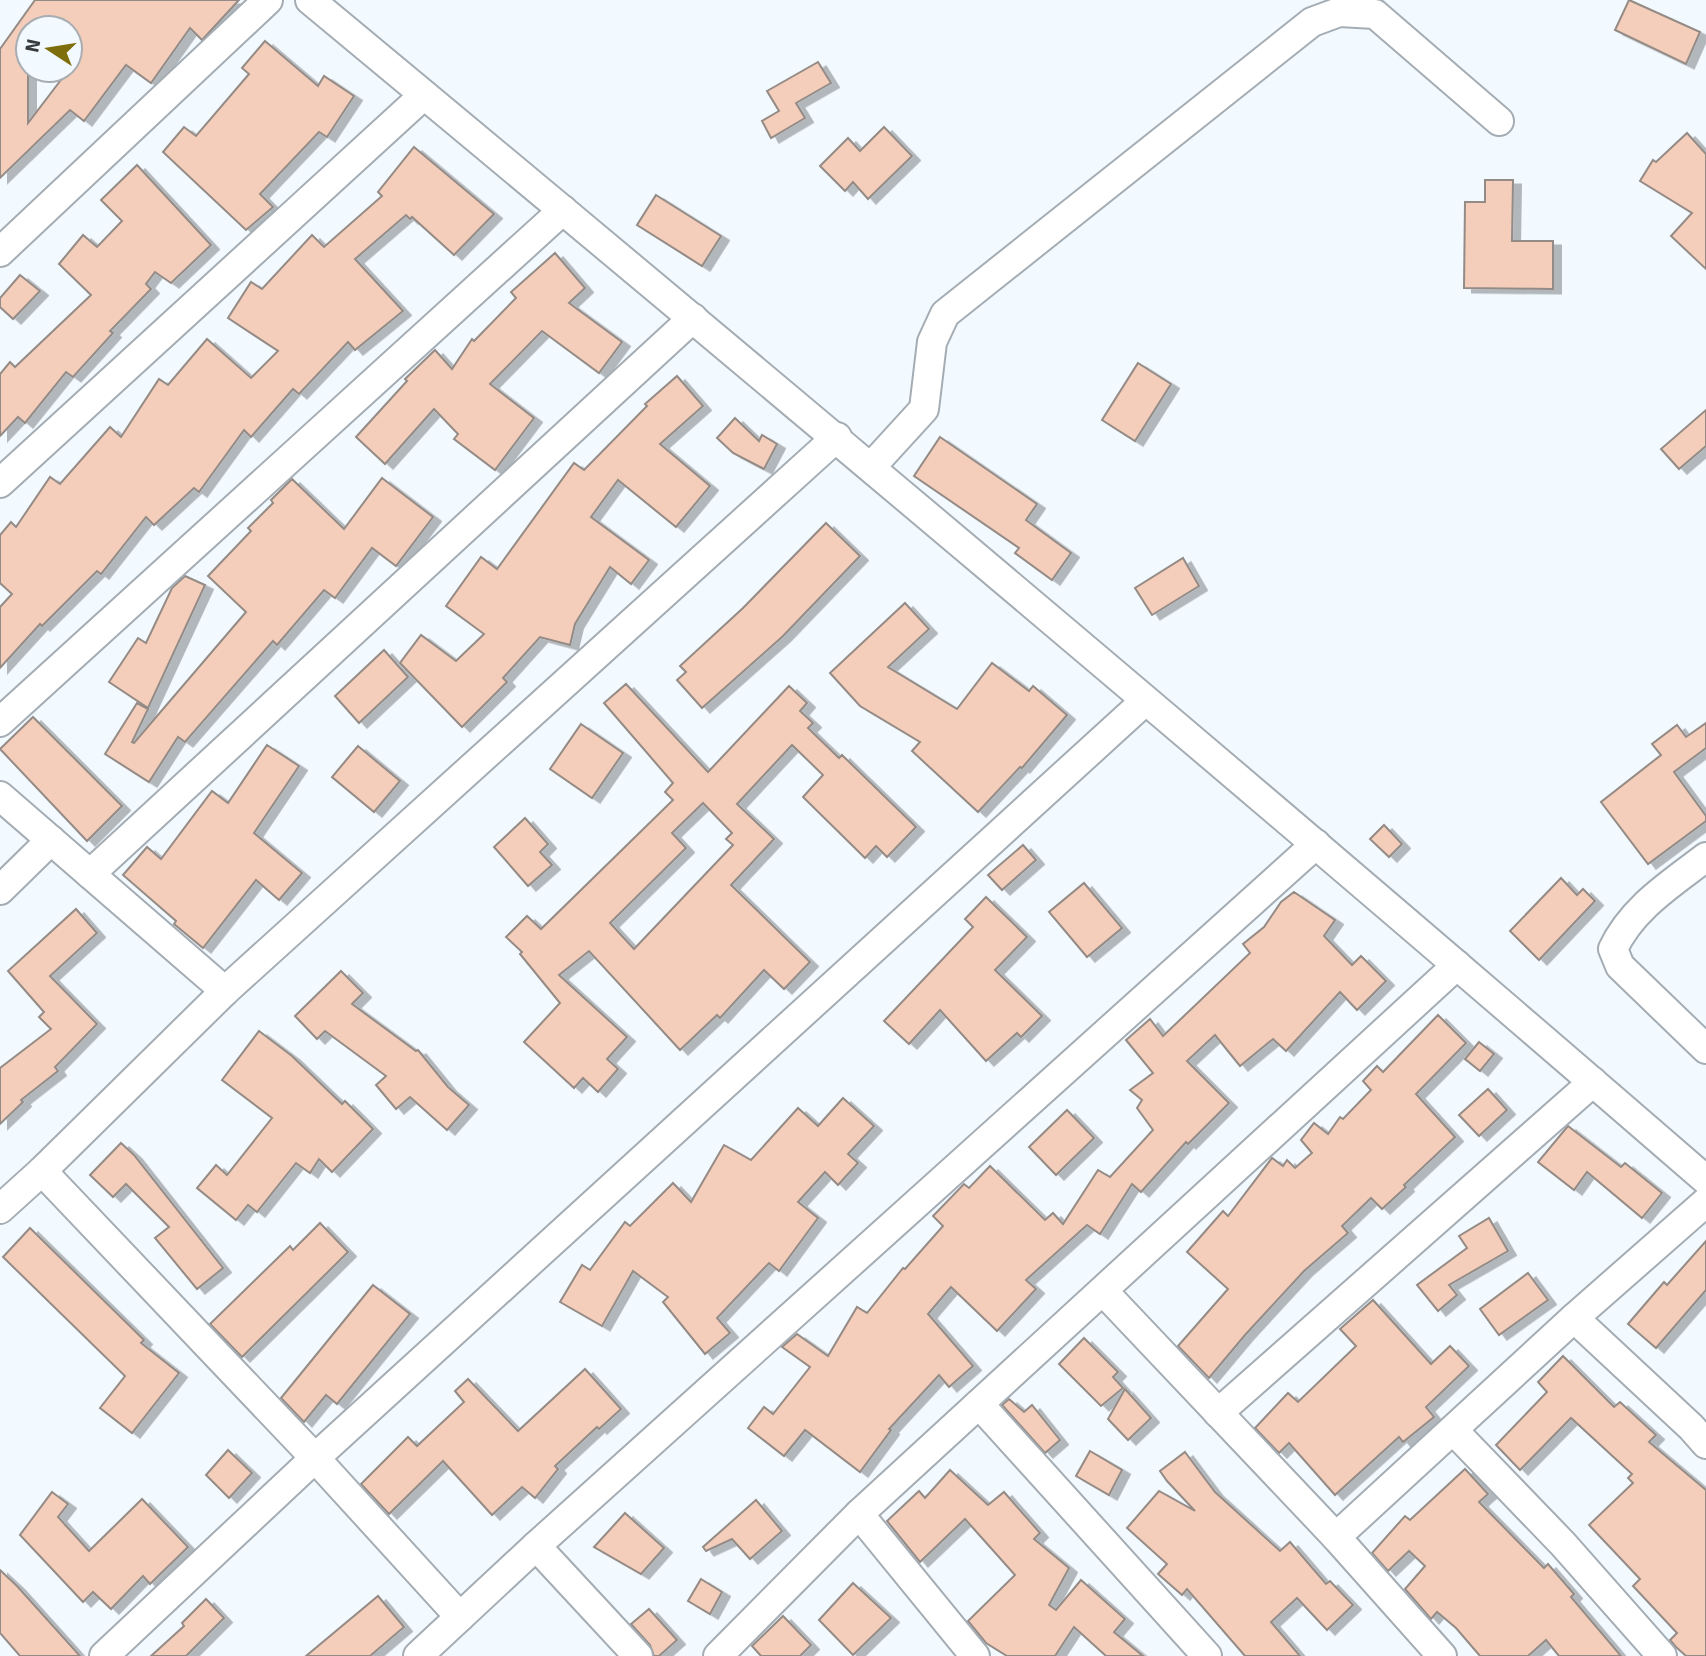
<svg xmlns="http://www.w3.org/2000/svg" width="1706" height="1656" viewBox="0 0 1706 1656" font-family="Signika,sans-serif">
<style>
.building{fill:#f4ceba;stroke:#948b86;stroke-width:2;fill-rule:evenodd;filter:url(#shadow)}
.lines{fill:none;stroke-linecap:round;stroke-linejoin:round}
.minor-casing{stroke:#a5adb4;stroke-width:32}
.minor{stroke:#fff;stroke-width:28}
</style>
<defs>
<filter id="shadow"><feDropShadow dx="8" dy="4.5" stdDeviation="0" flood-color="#0004"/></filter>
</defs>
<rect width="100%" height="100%" fill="#f2f9ff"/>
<g class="building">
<path d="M 35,0 L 239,0 L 202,40 L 190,28 L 151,83 L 126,65 L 84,121 L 70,110 L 0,178 L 0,49 ZM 28,28 L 70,28 L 70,68 L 28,123 Z"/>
<path d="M 1629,0 L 1700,32 L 1686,64 L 1615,30 Z"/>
<path d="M 265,41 L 318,86 L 324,76 L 354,96 L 327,137 L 319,132 L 260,194 L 273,207 L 246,230 L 163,152 L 184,127 L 196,136 L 249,74 L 242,68 Z"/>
<path d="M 818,62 L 831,83 L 796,103 L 805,118 L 771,138 L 762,121 L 779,111 L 767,91 Z"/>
<path d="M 884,127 L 912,156 L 868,199 L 853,182 L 845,191 L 820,166 L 848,138 L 860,151 Z"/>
<path d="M 1687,133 L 1706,154 L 1706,269 L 1671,236 L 1692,213 L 1640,181 L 1653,160 L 1656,162 Z"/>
<path d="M 414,147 L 494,214 L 454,255 L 412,217 L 410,219 L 406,215 L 355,259 L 403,311 L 355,350 L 348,342 L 299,394 L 293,389 L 251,437 L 244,430 L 199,492 L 194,488 L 154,525 L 146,517 L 101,574 L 97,571 L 42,626 L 40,624 L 0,668 L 0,607 L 12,594 L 0,583 L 0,535 L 11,522 L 16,527 L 50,477 L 60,484 L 110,427 L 121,437 L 159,379 L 168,385 L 207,339 L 251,378 L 278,351 L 228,318 L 251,282 L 262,289 L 312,235 L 324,247 L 382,196 L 378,192 Z"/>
<path d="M 137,165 L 211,245 L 171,283 L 155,272 L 146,284 L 151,289 L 110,331 L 113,333 L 73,377 L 66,372 L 25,423 L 18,417 L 0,436 L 0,374 L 10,362 L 15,367 L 91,295 L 59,264 L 83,235 L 97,247 L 122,221 L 101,200 Z"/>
<path d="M 1485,180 L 1513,180 L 1512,241 L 1553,241 L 1553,289 L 1464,288 L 1465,202 L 1485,202 Z"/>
<path d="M 656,195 L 721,236 L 702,266 L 637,225 Z"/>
<path d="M 555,253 L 585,288 L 569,303 L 622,342 L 599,373 L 542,331 L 490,384 L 534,418 L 495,470 L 454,439 L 458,434 L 434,409 L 385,464 L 356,437 L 407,381 L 405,379 L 435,350 L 452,369 L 472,339 L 474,341 L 516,298 L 511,292 Z"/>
<path d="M 20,275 L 40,291 L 13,319 L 0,307 L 0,298 Z"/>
<path d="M 1138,363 L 1171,384 L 1135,441 L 1102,420 Z"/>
<path d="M 677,376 L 703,406 L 660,444 L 710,486 L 676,527 L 618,480 L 591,517 L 649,560 L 631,584 L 610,567 L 575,624 L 570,645 L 540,637 L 503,678 L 507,682 L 462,727 L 400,663 L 421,635 L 456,661 L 484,634 L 446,606 L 481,557 L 497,569 L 574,463 L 584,470 L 647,406 L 645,404 Z"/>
<path d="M 1706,410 L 1706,446 L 1679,469 L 1661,449 Z"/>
<path d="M 735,418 L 759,441 L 762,435 L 777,444 L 764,469 L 733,453 L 717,438 Z"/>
<path d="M 940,437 L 1037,504 L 1026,520 L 1071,553 L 1052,580 L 1015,553 L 1019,548 L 914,476 Z"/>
<path d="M 382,478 L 433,517 L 396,566 L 372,548 L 335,598 L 324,590 L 277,645 L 273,641 L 185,742 L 178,737 L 149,782 L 105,754 L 137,703 L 148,709 L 132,742 L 134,743 L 246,612 L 208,576 L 251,531 L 248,528 L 273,503 L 271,500 L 292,479 L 344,529 Z"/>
<path d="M 826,523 L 860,556 L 782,637 L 702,708 L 677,680 L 686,672 L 680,666 L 743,608 Z"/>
<path d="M 1183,558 L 1199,586 L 1152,615 L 1135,588 Z"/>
<path d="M 185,576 L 205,585 L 148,708 L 109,682 L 138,638 L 146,643 L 172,588 Z"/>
<path d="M 905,603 L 929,629 L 888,667 L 957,709 L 992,663 L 1029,691 L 1033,686 L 1067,715 L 1022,768 L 1020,767 L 978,812 L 912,751 L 920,742 L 860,706 L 830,673 Z"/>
<path d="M 384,650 L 408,677 L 359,723 L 335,696 Z"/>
<path d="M 626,684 L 708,772 L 789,686 L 807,703 L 800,711 L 813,723 L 808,728 L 839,758 L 842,755 L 916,827 L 887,857 L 876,846 L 865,858 L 803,797 L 823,775 L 792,745 L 737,804 L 774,839 L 731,885 L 810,962 L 784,989 L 764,970 L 720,1018 L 717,1015 L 680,1050 L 589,951 L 559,975 L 627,1037 L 607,1059 L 618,1069 L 598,1092 L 583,1078 L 574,1088 L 524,1042 L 560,1003 L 520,954 L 522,952 L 506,937 L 527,916 L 541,929 L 673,800 L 665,792 L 673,783 L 604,703 ZM 703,803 L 732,833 L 726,839 L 733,845 L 634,949 L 610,923 L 686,848 L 672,833 Z"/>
<path d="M 33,717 L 122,806 L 87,841 L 0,749 Z"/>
<path d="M 1706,723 L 1706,748 L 1674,772 L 1706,816 L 1706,821 L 1648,864 L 1601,802 L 1661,755 L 1652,744 L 1677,725 L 1686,737 Z"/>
<path d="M 581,724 L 623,753 L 592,798 L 550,769 Z"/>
<path d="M 267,745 L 299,766 L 254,833 L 302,873 L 279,900 L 256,880 L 203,948 L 174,924 L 176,921 L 123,875 L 147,847 L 161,859 L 212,791 L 228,803 Z"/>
<path d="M 358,746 L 400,781 L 374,812 L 332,777 Z"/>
<path d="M 525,818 L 548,844 L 540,852 L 552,865 L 528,886 L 494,847 Z"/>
<path d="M 1384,825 L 1402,844 L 1389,857 L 1370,839 Z"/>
<path d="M 1023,845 L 1036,860 L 1002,890 L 988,875 Z"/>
<path d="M 1561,878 L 1577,895 L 1583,889 L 1595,901 L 1539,960 L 1510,931 Z"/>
<path d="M 1084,883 L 1122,928 L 1087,957 L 1049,912 Z"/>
<path d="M 1294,892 L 1335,920 L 1324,936 L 1352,965 L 1361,956 L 1386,981 L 1357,1010 L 1340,992 L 1286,1051 L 1273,1039 L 1240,1066 L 1215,1035 L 1187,1061 L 1229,1103 L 1188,1144 L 1186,1142 L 1141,1192 L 1132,1184 L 1100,1234 L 1087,1225 L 1026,1280 L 1036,1289 L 997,1331 L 951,1287 L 928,1314 L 973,1366 L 949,1387 L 939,1375 L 889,1429 L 891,1430 L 860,1472 L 805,1430 L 784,1456 L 748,1428 L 764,1407 L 773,1414 L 810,1367 L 782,1347 L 797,1334 L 828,1356 L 857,1307 L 867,1313 L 903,1268 L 905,1269 L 943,1226 L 933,1216 L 964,1184 L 969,1188 L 990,1166 L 1045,1220 L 1053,1213 L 1063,1224 L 1098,1170 L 1110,1177 L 1153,1130 L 1137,1108 L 1142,1100 L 1130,1090 L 1153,1073 L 1126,1040 L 1150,1019 L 1163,1036 L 1250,953 L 1243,944 L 1264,927 L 1281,902 Z"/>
<path d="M 986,897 L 1027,937 L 995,970 L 1042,1016 L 1021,1037 L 1017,1033 L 986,1061 L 940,1010 L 909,1044 L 884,1021 L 973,927 L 965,919 Z"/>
<path d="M 76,909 L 97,933 L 50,976 L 97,1024 L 55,1067 L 58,1071 L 21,1100 L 23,1102 L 0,1124 L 0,1068 L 51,1029 L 39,1017 L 44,1012 L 8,971 Z"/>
<path d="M 341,971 L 363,993 L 352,1004 L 416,1051 L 418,1050 L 448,1087 L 469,1105 L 447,1130 L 410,1097 L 396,1109 L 376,1085 L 386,1076 L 325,1031 L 317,1039 L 295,1016 Z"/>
<path d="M 1438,1015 L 1466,1043 L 1416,1094 L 1455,1137 L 1404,1185 L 1406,1187 L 1382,1209 L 1371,1198 L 1342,1226 L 1348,1233 L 1304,1271 L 1245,1335 L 1209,1378 L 1178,1346 L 1228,1289 L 1187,1252 L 1223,1211 L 1228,1216 L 1272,1158 L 1283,1166 L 1287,1160 L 1295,1168 L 1312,1153 L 1301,1140 L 1314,1123 L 1328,1134 L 1340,1117 L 1343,1119 L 1371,1090 L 1363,1081 L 1377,1066 L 1383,1072 Z"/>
<path d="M 259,1031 L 292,1056 L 342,1104 L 345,1101 L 373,1129 L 332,1172 L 319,1159 L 310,1173 L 296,1163 L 257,1212 L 248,1205 L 236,1220 L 197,1188 L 216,1165 L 227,1175 L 272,1118 L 222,1080 Z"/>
<path d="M 1479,1042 L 1494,1054 L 1480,1071 L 1465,1059 Z"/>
<path d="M 1488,1089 L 1507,1110 L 1479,1136 L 1459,1115 Z"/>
<path d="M 843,1098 L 874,1126 L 848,1154 L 858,1163 L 838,1185 L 825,1172 L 798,1202 L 818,1218 L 779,1271 L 769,1263 L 717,1318 L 730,1333 L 705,1354 L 663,1302 L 668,1297 L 633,1271 L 602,1326 L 560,1302 L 582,1265 L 590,1270 L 625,1222 L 630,1226 L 673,1183 L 691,1202 L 724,1145 L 751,1160 L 798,1108 L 818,1126 Z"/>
<path d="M 1067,1110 L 1094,1138 L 1056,1175 L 1029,1147 Z"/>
<path d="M 1568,1126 L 1621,1167 L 1625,1163 L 1662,1193 L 1642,1218 L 1587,1172 L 1574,1190 L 1538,1162 Z"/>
<path d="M 121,1143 L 134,1155 L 223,1268 L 197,1289 L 155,1238 L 169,1227 L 126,1184 L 113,1197 L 90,1175 Z"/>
<path d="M 1489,1218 L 1508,1251 L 1449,1285 L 1457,1295 L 1438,1311 L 1417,1285 L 1467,1248 L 1459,1236 Z"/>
<path d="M 320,1223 L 348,1252 L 242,1357 L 210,1324 L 290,1246 L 293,1250 Z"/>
<path d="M 30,1228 L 144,1340 L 141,1343 L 179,1373 L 132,1433 L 100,1408 L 125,1376 L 3,1257 Z"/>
<path d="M 1706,1241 L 1706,1290 L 1656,1348 L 1628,1324 L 1664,1282 L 1667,1285 Z"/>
<path d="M 1528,1273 L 1548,1300 L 1499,1335 L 1480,1309 Z"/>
<path d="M 373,1285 L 410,1314 L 337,1404 L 326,1395 L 304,1422 L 281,1398 Z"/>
<path d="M 1373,1300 L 1431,1364 L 1450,1346 L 1469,1366 L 1426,1407 L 1434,1417 L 1403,1442 L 1399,1437 L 1335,1495 L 1289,1443 L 1279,1453 L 1255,1428 L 1288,1393 L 1298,1402 L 1356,1346 L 1340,1329 Z"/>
<path d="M 1084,1338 L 1118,1372 L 1113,1377 L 1123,1388 L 1101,1406 L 1059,1364 Z"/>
<path d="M 1563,1356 L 1614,1407 L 1620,1402 L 1656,1435 L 1649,1442 L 1706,1490 L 1706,1656 L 1686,1656 L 1676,1647 L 1670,1640 L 1677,1633 L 1633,1586 L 1640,1579 L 1589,1525 L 1633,1483 L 1628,1478 L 1632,1474 L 1571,1418 L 1520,1470 L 1496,1445 L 1547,1392 L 1538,1382 Z"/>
<path d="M 585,1369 L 621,1409 L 599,1429 L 597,1427 L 555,1466 L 558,1469 L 535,1498 L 522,1487 L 492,1515 L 443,1461 L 389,1514 L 361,1484 L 408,1437 L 417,1446 L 464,1402 L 455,1391 L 468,1379 L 518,1431 Z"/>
<path d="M 1125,1389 L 1151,1418 L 1128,1440 L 1108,1419 Z"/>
<path d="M 1009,1399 L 1024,1412 L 1032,1405 L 1060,1440 L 1045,1453 L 1002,1405 Z"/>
<path d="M 228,1450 L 252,1473 L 229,1498 L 206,1475 Z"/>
<path d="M 1090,1451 L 1122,1470 L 1109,1495 L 1076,1476 Z"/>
<path d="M 1185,1452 L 1215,1492 L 1280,1551 L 1290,1542 L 1326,1584 L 1330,1581 L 1353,1605 L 1327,1630 L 1297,1598 L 1271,1622 L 1300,1656 L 1245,1656 L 1187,1589 L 1182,1595 L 1158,1574 L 1167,1564 L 1127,1528 L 1159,1491 L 1195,1511 L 1167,1481 L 1160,1471 Z"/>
<path d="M 1465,1469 L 1488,1494 L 1479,1502 L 1544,1568 L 1548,1564 L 1574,1594 L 1571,1597 L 1621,1656 L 1559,1656 L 1546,1640 L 1528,1656 L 1480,1656 L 1456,1628 L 1437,1612 L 1431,1619 L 1405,1589 L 1425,1566 L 1409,1551 L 1388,1571 L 1372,1553 L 1405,1516 L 1410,1520 Z"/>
<path d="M 950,1470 L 988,1505 L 1004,1492 L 1040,1533 L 1034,1539 L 1069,1568 L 1049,1605 L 1056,1610 L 1081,1580 L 1125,1619 L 1114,1632 L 1143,1656 L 1106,1656 L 1074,1627 L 1055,1656 L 1007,1656 L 986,1643 L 968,1621 L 1015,1575 L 965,1519 L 920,1562 L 887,1521 L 919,1491 L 925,1498 Z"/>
<path d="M 52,1492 L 68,1504 L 58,1517 L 89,1551 L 142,1499 L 188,1547 L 150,1584 L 143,1576 L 111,1609 L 93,1592 L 83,1602 L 20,1535 Z"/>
<path d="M 756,1500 L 782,1531 L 750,1559 L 732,1539 L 706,1551 L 703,1547 Z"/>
<path d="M 625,1513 L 664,1548 L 641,1574 L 594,1547 Z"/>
<path d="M 0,1570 L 17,1586 L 80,1656 L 20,1656 L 0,1633 Z"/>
<path d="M 701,1579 L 722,1592 L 710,1614 L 688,1601 Z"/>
<path d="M 853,1583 L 891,1618 L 853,1655 L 819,1620 Z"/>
<path d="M 378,1596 L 404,1627 L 370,1656 L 306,1656 Z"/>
<path d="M 206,1599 L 224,1618 L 186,1656 L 151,1656 L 184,1626 L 182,1623 Z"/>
<path d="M 649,1609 L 677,1640 L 659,1656 L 654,1656 L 650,1645 L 631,1624 Z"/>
<path d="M 783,1616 L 811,1645 L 800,1656 L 761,1656 L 752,1646 Z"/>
</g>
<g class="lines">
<defs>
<g id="minor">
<path d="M 310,0 C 779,389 1246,781 1706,1180"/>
<path d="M 0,252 L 268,0"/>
<path d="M 871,467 L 924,409 L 932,342 L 945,314 L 1312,22 L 1339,12 L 1375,14 L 1499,121"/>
<path d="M 0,483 L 424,95"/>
<path d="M 0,722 L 563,210"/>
<path d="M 0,796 L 225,991"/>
<path d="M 1706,857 C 1671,884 1632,908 1613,949 L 1620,966 L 1706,1049"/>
<path d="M 90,874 L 693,318"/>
<path d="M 0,890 L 51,840"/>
<path d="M 42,1171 L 315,1458 L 460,1617"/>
<path d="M 0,1209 L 42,1171 L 225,991 L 837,437"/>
<path d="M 1103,1291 L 1336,1537 L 1442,1656"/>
<path d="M 1574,1318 L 1691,1427 L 1706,1444"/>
<path d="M 979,1404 L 1207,1656"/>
<path d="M 1218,1413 L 1593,1082"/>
<path d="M 1453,1430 L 1563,1544 L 1662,1656"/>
<path d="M 859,1514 L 975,1656"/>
<path d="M 1336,1537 L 1574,1318 L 1706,1202"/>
<path d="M 536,1546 L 638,1656"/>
<path d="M 104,1656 L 315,1458 L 1145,701"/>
<path d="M 418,1656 L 536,1546 L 1316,844"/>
<path d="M 718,1656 L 859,1514 L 1457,965"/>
</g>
</defs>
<use href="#minor" class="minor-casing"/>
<use href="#minor" class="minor"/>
</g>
<g transform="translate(49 49) rotate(282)"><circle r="33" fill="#f2f9ff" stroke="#a8adb2" stroke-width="2"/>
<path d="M0-5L12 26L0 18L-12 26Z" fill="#7f6f0c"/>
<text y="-10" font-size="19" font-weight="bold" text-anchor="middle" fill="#383b3e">N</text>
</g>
</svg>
